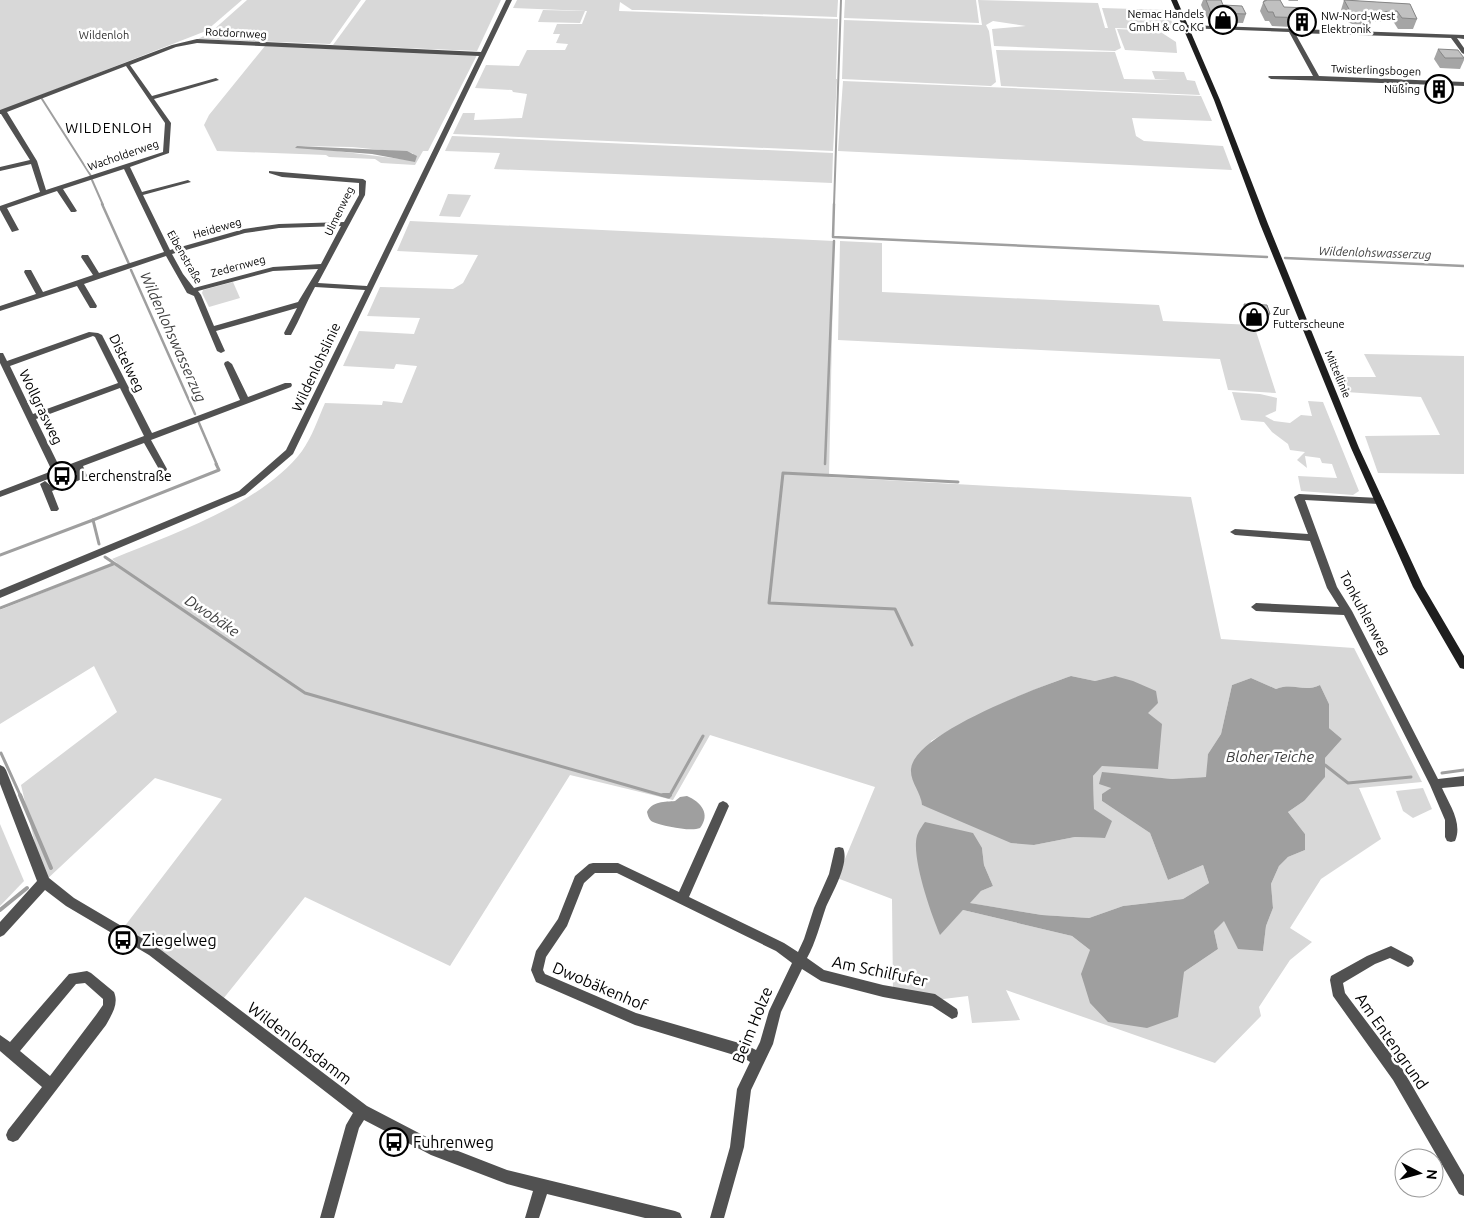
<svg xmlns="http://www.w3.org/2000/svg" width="1464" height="1218" viewBox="0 0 1464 1218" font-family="Ubuntu,sans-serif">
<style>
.green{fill:#d8d8d8;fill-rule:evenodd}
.water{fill:#9f9f9f}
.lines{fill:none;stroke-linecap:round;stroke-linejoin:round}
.stream-far3{stroke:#9f9f9f;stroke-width:2}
.stream-far2{stroke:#9f9f9f;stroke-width:2.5}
.stream-far1{stroke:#9f9f9f;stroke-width:3}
.stream{stroke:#9f9f9f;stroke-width:4}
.street{fill:#515151;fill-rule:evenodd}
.secondary{fill:#1e1e1e;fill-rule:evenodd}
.wall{fill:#a5a5a5}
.building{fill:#c0c0c0;stroke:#868686}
.labels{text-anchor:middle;stroke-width:5;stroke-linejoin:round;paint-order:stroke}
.far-poi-label{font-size:11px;fill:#000;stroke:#fff;text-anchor:end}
.far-street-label{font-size:11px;fill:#000;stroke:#fff}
.far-park-label{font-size:11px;fill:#2f2f2f;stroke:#fff}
.far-water-label{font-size:12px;font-style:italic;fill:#404040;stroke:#fff}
.far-quarter-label{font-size:14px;letter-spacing:1px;fill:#000;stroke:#fff}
.street-label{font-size:14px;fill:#000;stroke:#fff}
.poi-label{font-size:14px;fill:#000;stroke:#fff;text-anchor:start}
.water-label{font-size:15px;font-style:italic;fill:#404040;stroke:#fff}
.near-poi-label{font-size:16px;fill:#000;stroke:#fff;text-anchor:start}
.near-street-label{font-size:16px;fill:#000;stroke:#fff}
</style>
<rect width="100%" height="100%" fill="#fff"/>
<g class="green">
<path d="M 0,0 L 242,0 L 206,31 L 0,111 Z"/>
<path d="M 247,0 L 361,0 L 330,44 L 198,39 L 211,32 Z"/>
<path d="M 366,0 L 501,0 L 477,51 L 333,45 Z"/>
<path d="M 517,0 L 838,0 L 837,17 L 641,10 L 632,10 L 620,2 L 619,11 L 838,19 L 836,79 L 833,79 L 837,79 L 833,151 L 453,134 L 463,113 L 475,113 L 474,120 L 522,118 L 527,94 L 513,92 L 512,90 L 475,88 L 486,65 L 519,66 L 527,50 L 565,50 L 568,44 L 556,43 L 560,34 L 553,34 L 557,24 L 582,24 L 587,11 L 513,8 Z"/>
<path d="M 845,0 L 976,0 L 979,23 L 844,18 Z"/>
<path d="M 978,0 L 1098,3 L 1105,28 L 1108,28 L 1102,8 L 1167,10 L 1175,30 L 1115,28 L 1121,48 L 1115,51 L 994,46 L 992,29 L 1026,26 L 993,21 L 986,25 L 989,31 L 996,82 L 991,86 L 842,79 L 844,20 L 982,25 Z"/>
<path d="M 543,10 L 585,11 L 580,23 L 538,22 Z"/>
<path d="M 1117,29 L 1159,31 L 1176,42 L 1177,53 L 1125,50 Z"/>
<path d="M 265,46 L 477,55 L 428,151 L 423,151 L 415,165 L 381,163 L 375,159 L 329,157 L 326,155 L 217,151 L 204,125 L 209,115 ZM 297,146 L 352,147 L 413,153 L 409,160 Z"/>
<path d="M 996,50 L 1115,52 L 1124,79 L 1172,80 L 1155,79 L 1152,71 L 1184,72 L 1187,80 L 1195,81 L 1200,95 L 1001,86 Z"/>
<path d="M 843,81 L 1201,96 L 1212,121 L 1132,118 L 1136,136 L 1144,141 L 1223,146 L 1232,170 L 838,151 Z"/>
<path d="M 452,136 L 833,153 L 832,183 L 494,169 L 500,153 L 445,151 Z"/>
<path d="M 448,194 L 471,195 L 460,217 L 439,216 Z"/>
<path d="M 410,221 L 834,241 L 829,477 L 1191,497 L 1221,639 L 1354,648 L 1422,782 L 1359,788 L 1381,839 L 1321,879 L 1290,928 L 1312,942 L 1290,960 L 1259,1007 L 1261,1016 L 1215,1063 L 1006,990 L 1020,1020 L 972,1023 L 968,996 L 935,1000 L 893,993 L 892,899 L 837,878 L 875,787 L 710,735 L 673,800 L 570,775 L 450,966 L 305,897 L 219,1004 L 121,931 L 222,799 L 155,778 L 44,882 L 21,785 L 117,712 L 94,666 L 0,724 L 0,610 L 117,563 L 112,559 C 172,534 262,504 302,451 C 312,437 318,419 325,403 L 382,405 L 383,401 L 402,403 L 417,366 L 396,364 L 394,369 L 343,366 L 359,331 L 414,334 L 420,318 L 367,316 L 380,287 L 453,289 L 463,283 L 478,255 L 397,251 ZM 1071,676 L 1095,681 L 1115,676 L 1148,713 L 1093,776 L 1094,809 L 1105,838 L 1075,837 L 1034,845 L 922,805 L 921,794 L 931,741 C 976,715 1021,693 1071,676 ZM 1251,678 L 1276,689 C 1294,682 1303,693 1320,685 L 1329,704 L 1329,728 L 1342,739 L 1324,759 L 1304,801 L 1288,812 L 1305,834 L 1305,850 L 1288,857 L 1279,866 L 1271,884 L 1273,908 L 1266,926 L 1263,951 L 1224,920 L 1214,931 L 1218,949 L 1184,972 L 1090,950 L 1072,936 L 963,910 L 940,934 L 982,848 L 984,865 L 993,886 L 981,891 L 969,903 L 1042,915 L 1089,918 L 1123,906 L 1183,899 L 1209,883 L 1203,865 L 1168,880 L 1150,833 L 1102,801 L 1111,787 L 1102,773 L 1172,779 L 1207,777 L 1208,754 L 1221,734 L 1232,685 Z"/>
<path d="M 840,241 L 882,243 L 882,292 L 1159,305 L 1163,321 L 1254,325 L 1276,393 L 1228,390 L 1220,359 L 838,340 Z"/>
<path d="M 233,282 L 240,298 L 209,307 L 202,293 L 203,290 Z"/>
<path d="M 1364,354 L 1464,356 L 1464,474 L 1378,473 L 1365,436 L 1440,435 L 1421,397 L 1346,392 L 1340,377 L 1376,377 Z"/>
<path d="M 1232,392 L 1260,394 L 1277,398 L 1276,411 L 1265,416 L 1274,421 L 1290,423 L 1301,415 L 1312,416 L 1308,401 L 1323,402 L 1359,491 L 1353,495 L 1301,491 L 1298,476 L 1337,478 L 1332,464 L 1322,463 L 1320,458 L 1305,456 L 1307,468 L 1297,460 L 1305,452 L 1290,450 L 1288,444 L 1272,432 L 1264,422 L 1241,420 Z"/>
<path d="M 1423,788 L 1432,809 L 1413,818 L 1403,811 L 1396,791 Z"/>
<path d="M 0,824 L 24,881 L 0,906 Z"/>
</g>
<g class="water">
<path d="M 297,146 L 407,151 L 417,156 L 415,162 L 372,154 L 295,148 Z"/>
<path d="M 1071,676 L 1095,681 L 1115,676 L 1133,681 L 1156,691 L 1158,703 L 1148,713 L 1162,724 L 1158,769 L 1102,766 L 1093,776 L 1094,809 L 1112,821 L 1105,838 L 1075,837 L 1034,845 L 1011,843 L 922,805 C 921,792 910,782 911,769 C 914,733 1039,687 1071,676 Z"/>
<path d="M 1251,678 L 1276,689 C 1294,682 1303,693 1320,685 L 1329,704 L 1329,728 L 1342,739 L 1325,758 L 1325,777 L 1304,801 L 1288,812 L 1305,834 L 1305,850 L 1288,857 L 1279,866 L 1271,884 L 1273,908 L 1266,926 L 1263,951 L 1238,949 L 1224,921 L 1214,931 L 1218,949 L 1184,972 L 1178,1017 L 1147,1028 L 1108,1022 L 1090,1003 L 1081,974 L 1090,950 L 1072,936 L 963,910 L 940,935 C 931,914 911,857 917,836 C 918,832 922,826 925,822 L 973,833 L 982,848 L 984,865 L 993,886 L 981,891 L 970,903 L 1042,915 L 1089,918 L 1123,906 L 1183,899 L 1209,883 L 1203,865 L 1168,880 L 1150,833 L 1102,801 L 1102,794 L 1111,788 L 1099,784 L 1102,772 L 1172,779 L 1206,777 L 1208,754 L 1221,734 L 1232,685 Z"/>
<path d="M 687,796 C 701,802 711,814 700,828 C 691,832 663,826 653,822 C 649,820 648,816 647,812 C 652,801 665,802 675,801 L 680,797 Z"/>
</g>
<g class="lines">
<g class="stream-far3">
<path d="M 42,99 L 91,176"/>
<path d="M 92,180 L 103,205"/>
<path d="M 834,205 L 841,0"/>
</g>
<g class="stream-far2">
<path d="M 102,204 L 129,264"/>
<path d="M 834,204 L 833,237 L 1267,257"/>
<path d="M 1285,258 L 1464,266"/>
<path d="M 131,270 L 195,414"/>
<path d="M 199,423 L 217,465"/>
<path d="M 825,464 L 834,241"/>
</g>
<g class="stream-far1">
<path d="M 93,520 L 219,470 L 216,464"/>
<path d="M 0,555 L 93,520 L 99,544"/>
<path d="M 105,557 L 305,693 L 668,797"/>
<path d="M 0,608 L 113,564"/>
<path d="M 912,645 L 895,609 L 769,603 L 783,473 L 958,482"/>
<path d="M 1,753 L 21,797"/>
<path d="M 1325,765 L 1348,783 L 1411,777"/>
<path d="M 1442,773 L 1464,770"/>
<path d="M 669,797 L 703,736"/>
</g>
<g class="stream">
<path d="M 20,795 L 51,868"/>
<path d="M 663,795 L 670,795"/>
<path d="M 0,910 L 27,888"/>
</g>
<g class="street">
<path d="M 506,0 L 512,0 L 293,454 L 245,495 L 0,598 L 0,590 L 239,491 L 286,450 L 365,290 L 315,287 C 306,303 300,319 291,335 L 285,335 L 284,333 L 297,308 L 216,331 L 225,351 L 221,353 L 217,351 L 194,296 L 187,293 L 166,256 L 84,284 L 97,306 L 96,308 L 90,308 L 77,286 L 0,311 L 0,306 L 36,294 L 24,272 L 25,270 L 31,270 L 43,292 L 93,275 L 81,257 L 82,255 L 88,255 L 99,273 L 164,252 L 124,169 L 63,189 L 77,211 L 75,212 L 71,212 L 57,191 L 7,208 L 19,230 L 12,232 L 0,210 L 0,206 L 40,192 L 31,164 L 0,171 L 0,167 L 30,160 L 1,114 L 0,114 L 0,110 L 172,45 L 197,39 L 481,52 ZM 197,43 L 479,56 L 367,286 L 318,283 L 365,195 L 366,181 L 363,179 L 269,171 L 269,173 L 282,177 L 359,183 L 359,195 L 344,222 L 279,224 L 244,229 L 170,250 L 143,195 L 191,182 L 188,180 L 142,192 L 130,167 L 169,153 L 171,123 L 154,99 L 219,80 L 216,78 L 152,96 L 130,65 L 176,47 ZM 126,66 L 165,123 L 163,152 L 46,190 L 37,161 L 7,112 ZM 341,226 L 321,264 L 273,267 L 194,288 L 183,274 L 172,254 L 245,233 L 279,228 ZM 318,269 L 298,302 L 214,326 L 201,295 L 198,291 L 273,271 Z"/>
<path d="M 1186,25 L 1464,35 L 1464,39 L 1457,38 L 1464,48 L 1464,54 L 1462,53 L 1451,38 L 1295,33 L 1319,76 L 1464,82 L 1464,86 L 1271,79 L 1268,77 L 1269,76 L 1313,76 L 1289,32 L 1184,28 L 1184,26 Z"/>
<path d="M 89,332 L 98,333 L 102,335 L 152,433 L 240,400 L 224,364 L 225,362 L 228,361 L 232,364 L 248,397 L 285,383 L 291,383 L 292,385 L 291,387 L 151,440 L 167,469 L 166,471 L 160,471 L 144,443 L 83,466 L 87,476 L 85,478 L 52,491 L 59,509 L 57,511 L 51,511 L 40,484 L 45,481 L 50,485 L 77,475 L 75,469 L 0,497 L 0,491 L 52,471 L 0,363 L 0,353 L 3,353 L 7,361 ZM 93,336 L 95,337 L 118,383 L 33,414 L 10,366 ZM 120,388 L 144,436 L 60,468 L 36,419 Z"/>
<path d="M 1299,494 L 1379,498 L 1384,501 L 1379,504 L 1305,500 L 1337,587 L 1352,611 L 1438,779 L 1464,776 L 1464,786 L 1442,788 C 1449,804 1463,823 1455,841 L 1451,842 L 1447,841 L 1445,837 L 1445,820 L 1430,785 L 1344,615 L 1256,611 L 1251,607 L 1256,603 L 1339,607 L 1327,588 L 1310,541 L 1235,535 L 1230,532 L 1235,529 L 1308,534 L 1294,497 Z"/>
<path d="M 0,765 L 4,767 L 6,770 L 49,878 L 74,898 L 157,947 L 367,1106 L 440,1144 L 507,1170 L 675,1211 L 680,1213 L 682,1218 L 645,1218 L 547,1194 L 539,1218 L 525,1218 L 533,1191 L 507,1184 L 431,1155 L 364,1120 L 359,1128 L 334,1218 L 320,1218 L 346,1125 L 353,1113 L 149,955 L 66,906 L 45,890 L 4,935 L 0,937 L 0,922 L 37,881 L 0,784 Z"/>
<path d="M 723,801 L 727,803 L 729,806 L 689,897 L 784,943 L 798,952 L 804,939 L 814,908 L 829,874 L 835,848 L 839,847 L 843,848 C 850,863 832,893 826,907 C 820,924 816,942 807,958 L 824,970 L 883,985 L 935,994 L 957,1009 L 958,1013 L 957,1017 L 952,1019 L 932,1006 L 883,997 L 821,981 L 802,969 L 781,1012 L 773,1044 L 751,1090 L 744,1147 L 724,1218 L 710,1218 L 730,1147 L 737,1089 L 750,1062 L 744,1058 L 635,1025 L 536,982 L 531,970 L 536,951 L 558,919 L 575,876 L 589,864 L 593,863 L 618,863 L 679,892 L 719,803 ZM 595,873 L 617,873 L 776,951 L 792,963 L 769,1011 L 760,1042 L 756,1050 L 746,1045 L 636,1013 L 545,974 L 543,970 L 546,957 L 567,926 L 584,883 Z"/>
<path d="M 1391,946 L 1412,957 L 1414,961 L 1412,965 L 1408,967 L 1390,958 L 1375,964 L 1343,983 L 1345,993 L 1403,1070 L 1464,1175 L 1464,1196 L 1459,1194 L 1393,1080 L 1333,996 L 1330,980 L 1331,976 L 1367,956 Z"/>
<path d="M 87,971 L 91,973 L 114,992 C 119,1004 112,1014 106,1025 L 18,1140 L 13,1142 L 8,1140 L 6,1135 L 8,1130 L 42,1087 L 0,1051 L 0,1035 L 10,1042 L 69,974 ZM 85,983 L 103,999 L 103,1005 L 96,1015 L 50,1076 L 20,1051 L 76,984 Z"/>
</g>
<path class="secondary" d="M 1171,0 L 1177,0 L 1220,100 L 1268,224 L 1359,448 L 1423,586 L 1464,656 L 1464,669 L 1460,668 L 1413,587 L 1351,448 L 1260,224 L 1214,100 Z"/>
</g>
<g class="wall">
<path d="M 1203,0 L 1221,0 L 1223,5 L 1246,14 L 1243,23 L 1209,22 L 1201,5 Z"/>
<path d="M 1264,0 L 1280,0 L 1284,7 L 1314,18 L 1310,28 L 1272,26 L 1269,21 L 1265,21 L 1260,11 Z"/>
<path d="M 1288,0 L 1298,0 L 1298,1 L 1289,1 Z"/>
<path d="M 1344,0 L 1410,4 L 1417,19 L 1413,29 L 1398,29 L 1393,21 L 1371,22 L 1370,25 L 1352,24 L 1346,21 L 1341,10 Z"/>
<path d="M 1438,49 L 1464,57 L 1464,60 L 1460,69 L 1440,68 L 1434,59 Z"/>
<path d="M 1244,304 L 1270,314 L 1267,322 L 1245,321 L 1241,312 Z"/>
</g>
<g class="building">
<path d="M 1206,0 L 1221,0 L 1223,5 L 1242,6 L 1246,14 L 1211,13 Z"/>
<path d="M 1267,0 L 1280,0 L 1284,7 L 1308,8 L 1314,18 L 1275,17 L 1273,12 L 1268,12 L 1263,2 Z"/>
<path d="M 1344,0 L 1410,4 L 1417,19 L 1402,18 L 1397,11 L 1373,12 L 1374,14 L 1356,14 L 1350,11 Z"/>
<path d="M 1438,49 L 1458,50 L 1464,58 L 1445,58 Z"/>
<path d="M 1244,304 L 1267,305 L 1270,314 L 1248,313 Z"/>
</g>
<defs>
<symbol id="shop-ring" viewBox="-11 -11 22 22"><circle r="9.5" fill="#fff" stroke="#000" stroke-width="1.5"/><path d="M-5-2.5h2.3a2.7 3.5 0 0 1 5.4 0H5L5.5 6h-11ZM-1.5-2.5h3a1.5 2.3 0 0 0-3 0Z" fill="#000"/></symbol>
<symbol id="building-ring" viewBox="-11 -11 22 22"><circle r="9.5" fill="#fff" stroke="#000" stroke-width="1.5"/><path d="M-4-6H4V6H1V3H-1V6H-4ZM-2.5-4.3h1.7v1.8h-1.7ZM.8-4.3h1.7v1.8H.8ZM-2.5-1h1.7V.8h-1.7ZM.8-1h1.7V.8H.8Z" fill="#000"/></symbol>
<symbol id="bus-ring" viewBox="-11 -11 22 22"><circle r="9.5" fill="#fff" stroke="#000" stroke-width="1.5"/><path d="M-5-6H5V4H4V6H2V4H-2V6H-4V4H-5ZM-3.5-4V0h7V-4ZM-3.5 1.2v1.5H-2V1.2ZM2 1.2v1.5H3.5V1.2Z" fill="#000"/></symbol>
</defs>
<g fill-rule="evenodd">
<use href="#shop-ring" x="1207" y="4" width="32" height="32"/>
<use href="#building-ring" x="1286" y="6" width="32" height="32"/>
<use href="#building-ring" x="1423" y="73" width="32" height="32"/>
<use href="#shop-ring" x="1238" y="301" width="32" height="32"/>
<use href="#bus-ring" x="46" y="460" width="32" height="32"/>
<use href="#bus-ring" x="107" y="924" width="32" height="32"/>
<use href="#bus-ring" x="378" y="1126" width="32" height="32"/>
</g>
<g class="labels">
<g class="far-poi-label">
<text x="1204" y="18">Nemac Handels<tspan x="1204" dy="13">GmbH &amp; Co. KG</tspan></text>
<text x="1321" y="20" text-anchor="start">NW-Nord-West<tspan x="1321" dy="13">Elektronik</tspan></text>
<text x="1420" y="93">Nüßing</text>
<text x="1273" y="315" text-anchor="start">Zur<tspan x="1273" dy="13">Futterscheune</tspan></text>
</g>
<g class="far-street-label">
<text transform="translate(236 33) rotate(3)" y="4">Rotdornweg</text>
<text transform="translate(1376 70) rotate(2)" y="4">Twisterlingsbogen</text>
<text transform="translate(123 155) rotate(-19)" y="4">Wacholderweg</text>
<text transform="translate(339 211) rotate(-64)" y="4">Ulmenweg</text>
<text transform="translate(217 228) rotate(-16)" y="4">Heideweg</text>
<text transform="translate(185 257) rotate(60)" y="4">Eibenstraße</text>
<text transform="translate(238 266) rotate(-15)" y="4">Zedernweg</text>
<text transform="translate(1338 374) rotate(67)" y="4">Mittellinie</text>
</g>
<g class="far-park-label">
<text x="104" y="39">Wildenloh</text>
</g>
<g class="far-water-label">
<text transform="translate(1375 253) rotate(2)" y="4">Wildenlohswasserzug</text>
</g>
<g class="far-quarter-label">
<text x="109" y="133">WILDENLOH</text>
</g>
<g class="street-label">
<text transform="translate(127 363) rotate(64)" y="5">Distelweg</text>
<text transform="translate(316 367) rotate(-65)" y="5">Wildenlohslinie</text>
<text transform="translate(41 407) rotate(64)" y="5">Wollgrasweg</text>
<text transform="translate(1365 613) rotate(62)" y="5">Tonkuhlenweg</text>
</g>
<g class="poi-label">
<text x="81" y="481">Lerchenstraße</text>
</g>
<g class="water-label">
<text transform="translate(173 337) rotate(66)" y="5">Wildenlohswasserzug</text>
<text transform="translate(212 616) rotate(34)" y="5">Dwobäke</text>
<text x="1270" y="762">Bloher Teiche</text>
</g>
<g class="near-poi-label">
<text x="142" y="946">Ziegelweg</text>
<text x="413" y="1148">Fuhrenweg</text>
</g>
<g class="near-street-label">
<text transform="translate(880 971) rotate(12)" y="6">Am Schilfufer</text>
<text transform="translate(600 986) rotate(23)" y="6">Dwobäkenhof</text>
<text transform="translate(752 1025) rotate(-68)" y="6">Beim Holze</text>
<text transform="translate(1392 1041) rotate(55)" y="6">Am Entengrund</text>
<text transform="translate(300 1043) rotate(37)" y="6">Wildenlohsdamm</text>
</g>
</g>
<g transform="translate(1419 1173) rotate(96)"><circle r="24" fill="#ffffff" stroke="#999999"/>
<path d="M0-4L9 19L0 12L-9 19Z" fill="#000000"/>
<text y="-8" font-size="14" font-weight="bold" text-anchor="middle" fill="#000000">N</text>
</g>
</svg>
